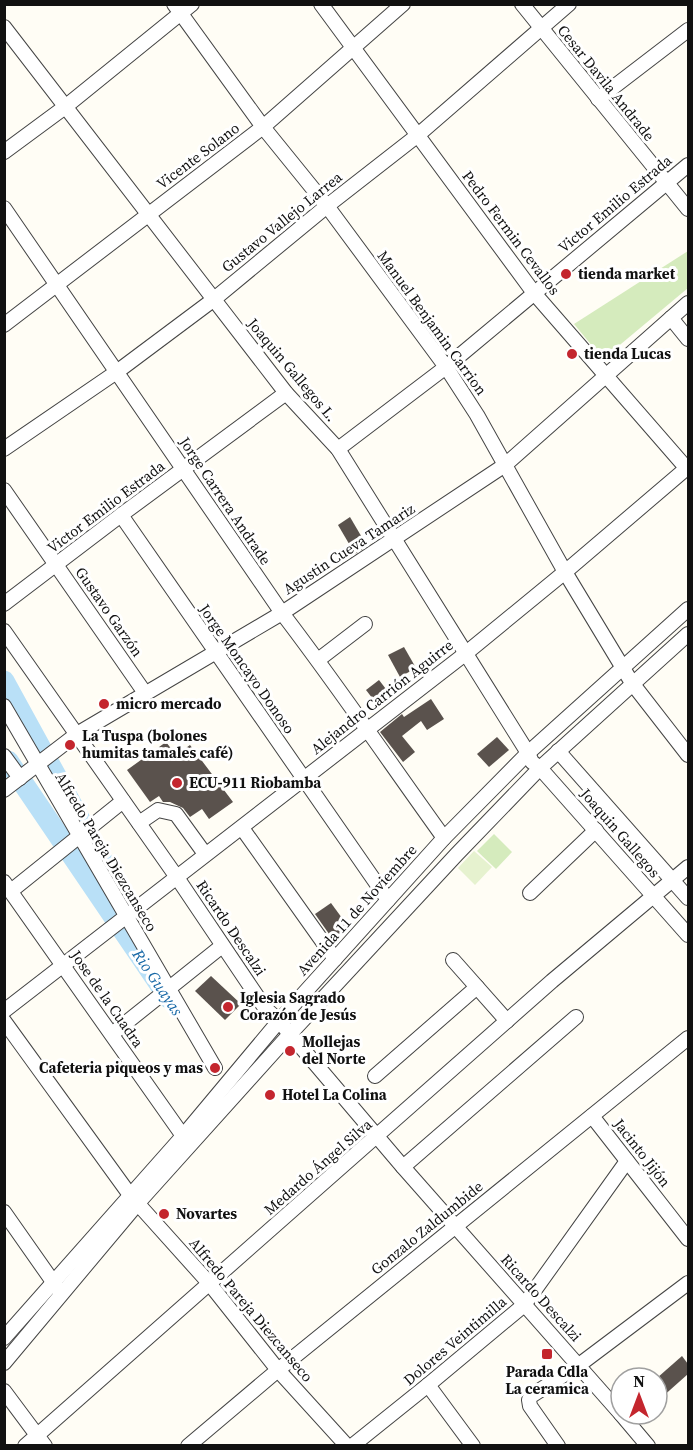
<svg xmlns="http://www.w3.org/2000/svg" width="693" height="1450" viewBox="0 0 693 1450" font-family="'Source Serif 4',serif">
<style>
.green{fill:#d5ebbd}
.pitch{fill:#e6f2cf}
.lines{fill:none;stroke-linecap:round;stroke-linejoin:round}
.river{stroke:#b9e0f7;stroke-width:21}
.building{fill:#5a524d}
.minor-casing{stroke:#444;stroke-width:16}
.minor{stroke:#fff;stroke-width:14}
.poi-dot{fill:#c4262e;stroke:#fff;stroke-width:2}
.labels{text-anchor:middle;stroke-width:6;stroke-linejoin:round;paint-order:stroke}
.street-label{font-size:15px;fill:#111;stroke:#fff}
.poi-label{font-size:15px;font-weight:bold;fill:#111;stroke:#fff;text-anchor:start}
.water-label{font-size:16px;font-style:italic;fill:#1768a6;stroke:#fff}
</style>
<rect width="100%" height="100%" fill="#fffdf5"/>
<g class="green">
<path d="M 688,251 L 688,288 L 603,359 L 574,324 Z"/>
<path d="M 494,834 L 512,852 L 496,869 L 477,851 Z"/>
</g>
<path class="pitch" d="M 474,851 L 492,867 L 475,885 L 458,868 Z"/>
<g class="lines">
<g class="river">
<path d="M 4,681 L 124,900"/>
<path d="M 8,761 L 169,998"/>
</g>
</g>
<g class="building">
<path d="M 350,517 L 367,546 L 355,554 L 338,525 Z"/>
<path d="M 404,647 L 416,668 L 400,677 L 388,655 Z"/>
<path d="M 379,680 L 389,693 L 376,703 L 366,690 Z"/>
<path d="M 431,699 L 444,719 L 427,730 L 421,721 L 402,736 L 415,752 L 403,762 L 380,732 L 402,714 L 404,717 Z"/>
<path d="M 497,737 L 509,750 L 489,767 L 477,754 Z"/>
<path d="M 166,742 L 176,755 L 190,745 L 233,802 L 209,819 L 202,809 L 190,817 L 183,808 L 170,802 L 163,802 L 159,796 L 150,802 L 127,770 Z"/>
<path d="M 331,903 L 350,929 L 334,941 L 315,914 Z"/>
<path d="M 211,976 L 241,1004 L 225,1020 L 195,991 Z"/>
<path d="M 682,1356 L 688,1364 L 688,1374 L 661,1398 L 657,1394 L 657,1378 Z"/>
</g>
<g class="lines">
<defs>
<g id="minor">
<path d="M 174,4 L 263,127 L 327,206 L 446,367 L 477,415 L 565,572 L 632,683 L 688,755"/>
<path d="M 321,4 L 534,293 L 688,470"/>
<path d="M 522,4 L 688,209"/>
<path d="M 4,27 L 286,393 L 338,449 L 528,753 L 532,762 L 540,768 L 688,935"/>
<path d="M 598,99 L 688,30"/>
<path d="M 4,152 L 65,107 L 192,4"/>
<path d="M 4,208 L 282,613 C 338,686 390,763 444,838"/>
<path d="M 671,318 L 688,339"/>
<path d="M 4,325 L 263,127 L 403,4"/>
<path d="M 4,449 L 118,371 L 213,300 L 327,206 L 418,135 L 569,4"/>
<path d="M 338,449 L 446,367 L 688,165"/>
<path d="M 4,490 L 145,693"/>
<path d="M 121,515 L 388,900"/>
<path d="M 4,604 L 121,515 L 286,393"/>
<path d="M 4,631 L 176,876 L 265,1008 L 279,1021 L 403,1167 L 621,1414"/>
<path d="M 318,660 L 365,624"/>
<path d="M 4,706 L 215,1068"/>
<path d="M 558,751 L 688,898"/>
<path d="M 4,756 L 20,778"/>
<path d="M 4,790 L 77,734 L 282,613 L 505,465 L 688,303"/>
<path d="M 139,823 L 158,810 L 176,814 L 205,854"/>
<path d="M 242,828 L 335,959"/>
<path d="M 4,882 L 183,1136"/>
<path d="M 11,891 L 123,801"/>
<path d="M 530,893 L 596,830"/>
<path d="M 453,960 L 507,1021"/>
<path d="M 4,1011 L 465,654 L 565,572 L 688,467"/>
<path d="M 4,1021 L 130,1195 L 209,1283 L 278,1370 L 347,1446"/>
<path d="M 112,1034 L 222,946"/>
<path d="M 375,1076 L 477,987"/>
<path d="M 592,1116 L 688,1239"/>
<path d="M 403,1167 L 576,1017"/>
<path d="M 4,1212 L 58,1289"/>
<path d="M 4,1338 L 183,1136 L 279,1021 L 444,838 L 528,753 L 688,609"/>
<path d="M 4,1363 L 138,1203 L 290,1034 L 457,854 L 540,768 L 688,634"/>
<path d="M 428,1385 L 473,1446"/>
<path d="M 4,1391 L 45,1446"/>
<path d="M 621,1414 L 648,1446"/>
<path d="M 25,1446 L 552,981 L 688,867"/>
<path d="M 188,1446 L 278,1370 L 688,1038"/>
<path d="M 352,1446 L 428,1385 L 524,1305 L 627,1161"/>
<path d="M 558,1446 L 530,1406 L 529,1400 L 531,1396 L 579,1365 L 688,1283"/>
</g>
</defs>
<use href="#minor" class="minor-casing"/>
<use href="#minor" class="minor"/>
</g>
<g class="poi-dot">
<circle cx="566" cy="274" r="6"/>
<circle cx="572" cy="354" r="6"/>
<circle cx="104" cy="704" r="6"/>
<circle cx="70" cy="745" r="6"/>
<circle cx="177" cy="783" r="6"/>
<circle cx="228" cy="1007" r="6"/>
<circle cx="290" cy="1051" r="6"/>
<circle cx="215" cy="1068" r="6"/>
<circle cx="270" cy="1095" r="6"/>
<circle cx="164" cy="1214" r="6"/>
<rect x="541" y="1348" width="12" height="12" rx="3"/>
</g>
<g class="labels">
<g class="street-label">
<text transform="translate(606 83) rotate(51)" y="5">Cesar Davila Andrade</text>
<text transform="translate(198 156) rotate(-37)" y="5">Vicente Solano</text>
<text transform="translate(615 204) rotate(-40)" y="5">Victor Emilio Estrada</text>
<text transform="translate(282 222) rotate(-39)" y="5">Gustavo Vallejo Larrea</text>
<text transform="translate(511 233) rotate(53)" y="5">Pedro Fermin Cevallos</text>
<text transform="translate(432 323) rotate(54)" y="5">Manuel Benjamin Carrion</text>
<text transform="translate(292 370) rotate(50)" y="5">Joaquin Gallegos L.</text>
<text transform="translate(225 501) rotate(56)" y="5">Jorge Carrera Andrade</text>
<text transform="translate(106 507) rotate(-37)" y="5">Victor Emilio Estrada</text>
<text transform="translate(349 549) rotate(-33)" y="5">Agustin Cueva Tamariz</text>
<text transform="translate(109 612) rotate(55)" y="5">Gustavo Garzón</text>
<text transform="translate(247 669) rotate(55)" y="5">Jorge Moncayo Donoso</text>
<text transform="translate(382 697) rotate(-38)" y="5">Alejandro Carrión Aguirre</text>
<text transform="translate(620 833) rotate(49)" y="5">Joaquin Gallegos</text>
<text transform="translate(106 852) rotate(59)" y="5">Alfredo Pareja Diezcanseco</text>
<text transform="translate(357 910) rotate(-48)" y="5">Avenida 11 de Noviembre</text>
<text transform="translate(231 928) rotate(56)" y="5">Ricardo Descalzi</text>
<text transform="translate(107 999) rotate(55)" y="5">Jose de la Cuadra</text>
<text transform="translate(642 1153) rotate(52)" y="5">Jacinto Jijón</text>
<text transform="translate(318 1167) rotate(-41)" y="5">Medardo Ángel Silva</text>
<text transform="translate(427 1228) rotate(-39)" y="5">Gonzalo Zaldumbide</text>
<text transform="translate(541 1298) rotate(48)" y="5">Ricardo Descalzi</text>
<text transform="translate(251 1310) rotate(50)" y="5">Alfredo Pareja Diezcanseco</text>
<text transform="translate(455 1341) rotate(-40)" y="5">Dolores Veintimilla</text>
</g>
<g class="poi-label">
<text x="578" y="279">tienda market</text>
<text x="584" y="359">tienda Lucas</text>
<text x="116" y="709">micro mercado</text>
<text x="82" y="741">La Tuspa (bolones<tspan x="82" dy="17">humitas tamales café)</tspan></text>
<text x="189" y="788">ECU-911 Riobamba</text>
<text x="240" y="1003">Iglesia Sagrado<tspan x="240" dy="17">Corazón de Jesús</tspan></text>
<text x="302" y="1047">Mollejas<tspan x="302" dy="17">del Norte</tspan></text>
<text x="203" y="1073" text-anchor="end">Cafeteria piqueos y mas</text>
<text x="282" y="1100">Hotel La Colina</text>
<text x="176" y="1219">Novartes</text>
<text x="547" y="1377" text-anchor="middle">Parada Cdla<tspan x="547" dy="17">La ceramica</tspan></text>
</g>
<g class="water-label">
<text transform="translate(158 982) rotate(56)" y="6">Rio Guayas</text>
</g>
</g>
<rect width="693" height="1450" fill="none" stroke="#111111" stroke-width="12"/>
<g transform="translate(639 1396)"><circle r="28" fill="#ffffff" stroke="#a0a0a0" stroke-width="1.5"/>
<path d="M0-4.5L10 22L0 15L-10 22Z" fill="#c4262e"/>
<text y="-9" font-size="16" font-weight="bold" text-anchor="middle" fill="#111111">N</text>
</g>
</svg>
